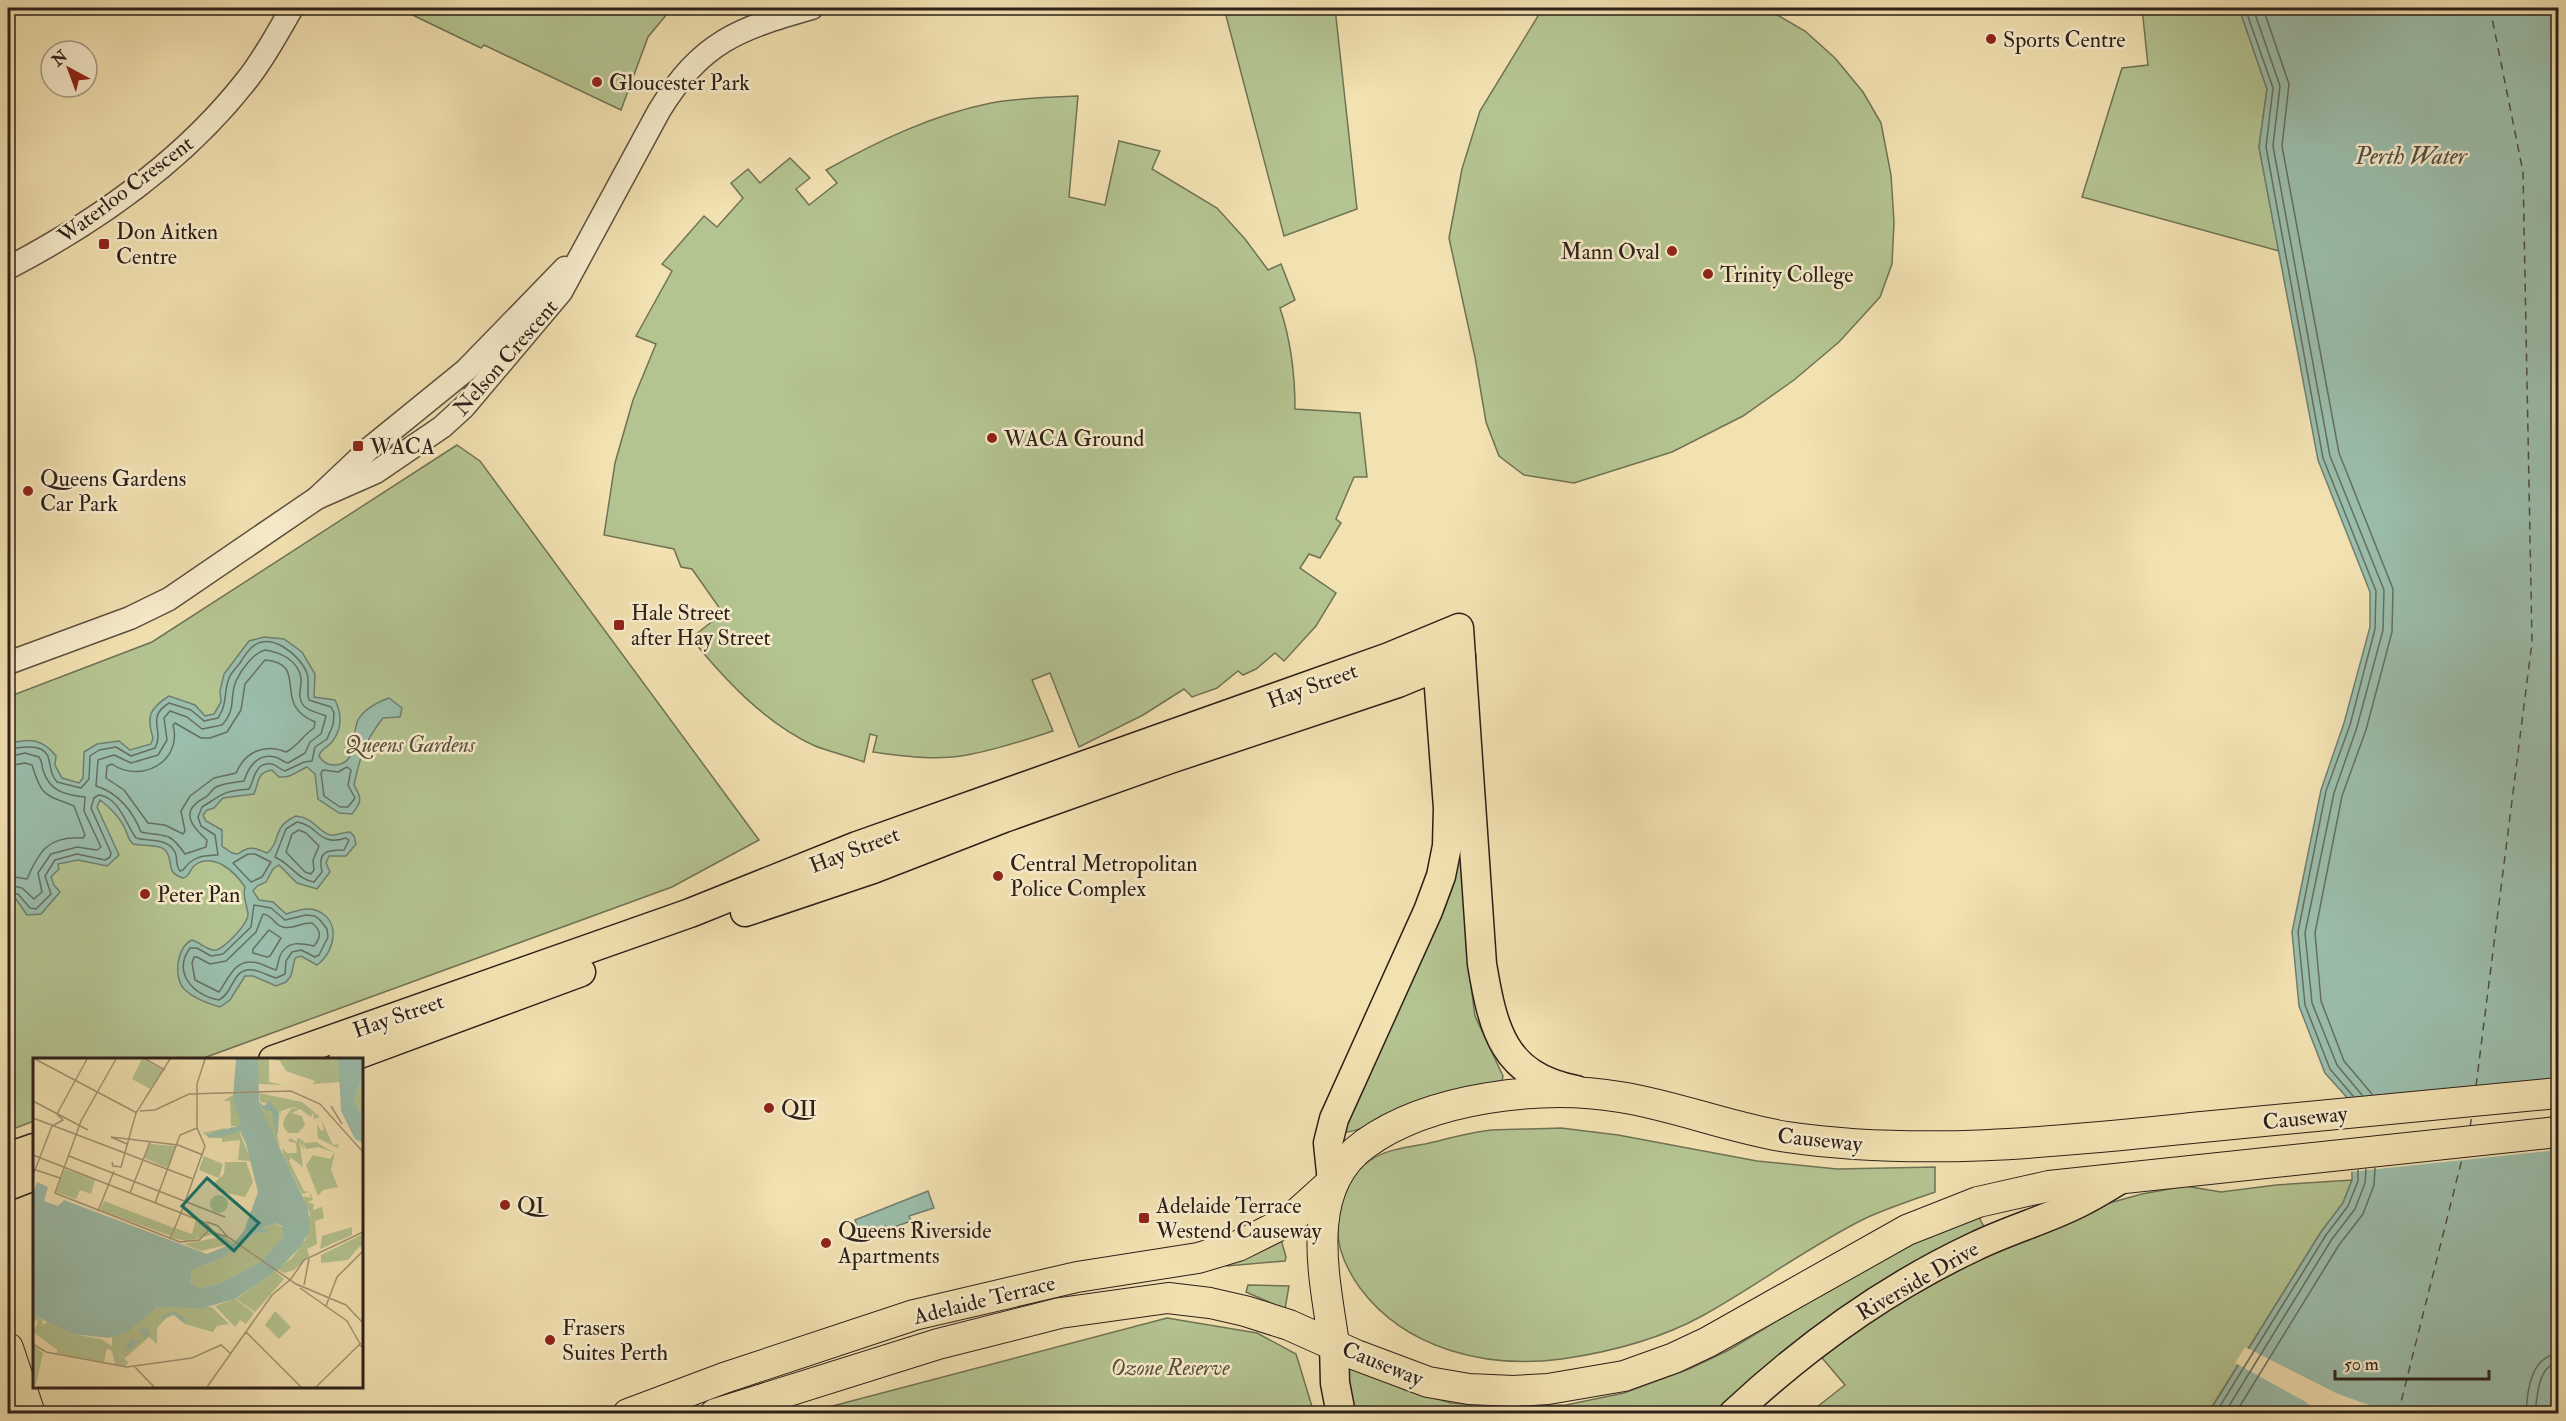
<svg xmlns="http://www.w3.org/2000/svg" width="2566" height="1421" viewBox="0 0 2566 1421" font-family="'IM FELL Double Pica',serif">
<style>
.green{fill:#b4c491;stroke:#707255;stroke-width:1.5}
.water{fill:#9bbeac;stroke:#6f7f71;stroke-width:1.5}
.pier{fill:#f2e1b1}
.lines{fill:none;stroke-linecap:round;stroke-linejoin:round}
.shore{stroke:#646f62;stroke-width:1.5}
.ferry{stroke:#4e4f45;stroke-width:1.5;stroke-dasharray:8 6;stroke-linecap:butt}
.tertiary-casing{stroke:#5e503f;stroke-width:25}
.primary-casing{stroke:#2d2019;stroke-width:31}
.trunk-casing{stroke:#2d2019;stroke-width:32}
.tertiary{stroke:#f7eccc;stroke-width:22}
.primary{stroke:#f2e1b1;stroke-width:28}
.trunk{stroke:#f2e1b1;stroke-width:30}
.poi-dot{fill:#8f2418;stroke:#f7eccc;stroke-width:2}
.labels{text-anchor:middle;stroke-width:5;stroke-linejoin:round;paint-order:stroke}
.poi-label{font-size:22px;fill:#2d2019;stroke:#f7eccc;text-anchor:start}
.street-label{font-size:22px;fill:#2d2019;stroke:#f7eccc}
.park-label{font-size:22px;font-style:italic;fill:#56513d;stroke:#f7eccc}
.water-label{font-size:24px;font-style:italic;fill:#4e4f45;stroke:#f7eccc}
.inset-river{fill:none;stroke:#9bbeac;stroke-width:3}
.inset-road{fill:none;stroke:#a39474;stroke-width:1.5}
.view{fill:#0f766e;fill-opacity:0.15;stroke:#0f766e;stroke-width:3}
.inset-edge{fill:none;stroke:#2d2019;stroke-width:3}
</style>
<rect width="100%" height="100%" fill="#f2e1b1"/>
<filter id="stains"><feTurbulence type="fractalNoise" baseFrequency=".00333" numOctaves="4"/><feColorMatrix values="0 0 0 0 .2 0 0 0 0 .09 0 0 0 0 .02 0 0 0 .5 -.17"/></filter>
<radialGradient id="worn" r=".72"><stop offset=".6" stop-color="#630" stop-opacity="0"/><stop offset="1" stop-color="#630" stop-opacity=".3"/></radialGradient>
<g class="green">
<path d="M 398,8 L 672,8 L 648,37 L 621,110 L 484,45 L 481,48 Z"/>
<path d="M 1224,8 L 1335,8 L 1357,209 L 1284,236 Z"/>
<path d="M 1546,8 L 1765,8 L 1805,31 L 1835,58 L 1863,92 L 1881,123 L 1891,175 L 1894,222 L 1892,264 L 1880,297 L 1839,342 L 1794,380 L 1743,416 L 1672,452 L 1574,483 L 1524,475 L 1499,456 L 1486,422 L 1475,357 L 1449,238 L 1462,169 L 1480,111 L 1541,11 Z"/>
<path d="M 2142,8 L 2239,8 L 2267,89 L 2259,147 L 2279,251 L 2082,197 L 2122,68 L 2148,65 Z"/>
<path d="M 1078,96 L 1069,197 L 1105,205 L 1119,141 L 1160,151 L 1152,169 L 1217,208 L 1245,239 L 1268,270 L 1281,264 L 1295,300 L 1280,308 C 1291,341 1295,373 1295,409 L 1360,413 L 1367,477 L 1354,477 L 1336,519 L 1341,523 L 1320,558 L 1309,554 L 1300,568 L 1336,593 L 1316,626 L 1284,661 L 1275,653 L 1256,669 L 1243,675 L 1238,671 L 1217,688 L 1192,697 L 1184,689 L 1143,715 L 1079,747 L 1050,673 L 1032,680 L 1053,731 C 1025,740 996,750 967,755 C 936,761 904,756 873,752 L 877,736 L 870,734 L 864,762 C 848,756 831,752 815,746 C 765,723 725,680 691,638 L 723,613 L 692,569 L 681,567 L 674,549 L 604,535 L 615,463 L 633,400 L 656,344 L 636,336 L 672,271 L 662,264 L 704,216 L 717,227 L 743,198 L 731,183 L 748,169 L 760,183 L 790,158 L 810,178 L 796,189 L 809,205 L 837,183 L 826,170 C 878,141 932,115 991,103 C 1020,98 1049,97 1078,96 Z"/>
<path d="M 457,445 L 480,461 L 759,840 L 672,887 L 201,1059 L 34,1060 L 34,1121 L 8,1131 L 8,697 L 152,642 Z"/>
<path d="M 1455,855 L 1463,856 L 1470,979 L 1475,1016 L 1503,1076 L 1502,1081 C 1472,1090 1441,1097 1411,1107 C 1398,1112 1357,1133 1346,1132 L 1343,1129 Z"/>
<path d="M 1561,1128 L 1618,1135 L 1757,1161 L 1837,1169 L 1935,1167 L 1935,1192 C 1912,1200 1888,1208 1866,1218 C 1809,1246 1758,1285 1702,1316 C 1660,1339 1610,1352 1562,1359 C 1488,1369 1406,1350 1360,1288 C 1345,1267 1335,1245 1338,1220 C 1341,1199 1350,1173 1369,1161 C 1384,1150 1407,1147 1425,1144 C 1447,1139 1470,1132 1492,1130 C 1515,1129 1538,1129 1561,1128 Z"/>
<path d="M 2352,1180 L 2343,1203 L 2321,1232 L 2208,1413 L 1808,1414 L 1845,1385 L 1817,1352 L 1979,1254 L 2102,1205 L 2142,1194 L 2185,1186 L 2221,1192 L 2276,1185 Z"/>
<path d="M 1977,1213 L 1987,1233 L 1721,1413 L 1353,1413 L 1347,1364 L 1406,1390 L 1451,1403 L 1509,1407 L 1566,1405 L 1624,1393 L 1689,1369 L 1729,1350 L 1918,1236 Z"/>
<path d="M 1280,1236 L 1286,1257 L 1285,1261 L 1227,1266 L 1227,1261 Z"/>
<path d="M 1248,1285 L 1289,1286 L 1285,1309 L 1246,1292 Z"/>
<path d="M 1167,1318 L 1257,1333 L 1296,1354 L 1314,1413 L 806,1413 Z"/>
</g>
<g class="water">
<path d="M 2239,8 L 2558,8 L 2558,1363 L 2549,1413 L 2208,1414 L 2321,1232 L 2343,1203 L 2352,1180 L 2351,1102 L 2325,1073 L 2299,1006 L 2292,932 L 2321,790 L 2344,723 L 2370,627 L 2370,592 L 2318,460 L 2259,147 L 2267,89 Z"/>
<path d="M 264,637 L 284,639 L 302,652 L 315,674 L 314,697 L 335,700 C 342,714 342,729 332,742 C 327,748 321,748 319,756 C 322,761 327,765 334,765 C 359,765 351,734 358,720 C 364,709 378,702 389,698 L 402,708 L 400,717 L 383,718 C 365,741 360,756 354,785 C 362,798 362,802 352,814 L 339,813 L 318,799 L 315,774 L 307,767 C 297,771 292,778 279,777 L 272,770 C 257,772 259,782 254,794 L 223,798 L 214,808 L 207,810 L 203,815 L 206,821 L 222,830 L 222,846 L 232,853 L 238,854 C 249,845 256,848 267,853 C 282,841 271,827 296,816 C 315,818 317,831 330,835 C 337,836 343,832 350,832 L 354,836 L 356,844 L 346,856 L 329,856 L 326,863 L 330,872 L 317,889 L 297,883 L 279,865 L 273,869 L 266,882 L 257,886 L 253,891 L 259,900 L 273,902 L 286,914 C 296,911 308,906 318,911 C 342,922 334,953 317,965 L 301,956 L 295,958 L 291,976 L 286,982 L 276,986 L 253,976 L 245,976 L 230,1000 L 220,1007 C 209,1004 194,998 185,990 C 173,979 176,947 192,940 C 199,942 206,949 213,950 C 222,952 248,924 248,914 C 247,904 242,897 245,887 C 235,872 214,852 195,865 C 191,868 190,873 187,876 C 183,879 182,878 178,876 C 166,871 174,857 164,849 C 157,844 142,846 133,844 C 128,839 128,837 126,831 C 122,820 110,807 100,800 L 97,807 L 119,855 L 107,866 L 78,860 L 58,864 L 59,869 L 51,877 L 54,885 L 60,892 L 41,914 L 27,915 L 16,899 L 8,898 L 8,744 C 28,738 42,738 56,756 L 55,765 L 62,778 L 79,783 L 83,778 L 84,752 L 97,744 L 119,741 L 130,750 L 151,744 L 153,738 C 146,716 150,708 169,696 L 195,705 L 205,716 L 214,714 L 221,702 L 220,691 L 224,674 L 249,641 Z"/>
<path d="M 928,1191 L 934,1208 L 909,1216 L 911,1221 L 886,1230 L 885,1226 L 860,1235 L 855,1220 Z"/>
</g>
<g class="pier">
<path d="M 2558,1078 L 2558,1150 L 2349,1172 L 2348,1104 Z"/>
<path d="M 2245,1347 L 2338,1394 L 2392,1413 L 2316,1413 L 2306,1402 L 2235,1363 Z"/>
</g>
<g class="lines">
<g class="shore">
<path d="M 2245,8 L 2273,88 L 2266,147 L 2323,458 L 2376,591 L 2375,629 L 2350,725 L 2326,791 L 2298,932 L 2305,1005 L 2330,1069 L 2353,1096"/>
<path d="M 2253,8 L 2280,86 L 2273,146 L 2330,456 L 2384,590 L 2383,630 L 2357,727 L 2334,793 L 2305,933 L 2312,1003 L 2337,1065 L 2362,1095"/>
<path d="M 2263,8 L 2289,84 L 2282,146 L 2339,453 L 2393,589 L 2392,632 L 2366,730 L 2342,796 L 2315,933 L 2321,1001 L 2344,1061 L 2372,1094"/>
<path d="M 265,650 C 280,652 298,660 301,678 C 302,688 296,697 304,706 C 310,712 320,713 326,716 L 321,734 L 310,742 L 305,753 L 288,763 C 283,762 280,758 275,757 C 257,753 248,768 244,781 C 236,782 223,783 216,787 C 212,789 210,794 206,797 C 180,810 189,824 207,840 L 206,847 L 185,854 C 168,830 166,837 141,832 C 133,811 117,792 96,786 L 98,760 L 114,755 L 131,763 L 158,755 L 167,740 L 164,718 L 170,711 L 187,717 L 202,729 L 222,725 C 237,709 229,697 236,681 C 241,670 253,653 265,650 Z"/>
<path d="M 265,660 C 311,664 270,704 315,722 L 314,728 C 302,736 298,746 286,752 C 264,743 245,752 236,773 L 214,778 L 190,796 L 181,811 L 185,831 L 183,834 L 165,825 L 148,823 L 124,790 L 106,778 L 107,766 L 112,764 C 140,784 183,762 173,725 L 175,723 L 201,738 L 210,738 L 227,732 L 241,710 L 245,684 Z"/>
<path d="M 8,749 C 20,748 46,741 49,760 C 51,769 51,775 57,782 L 81,788 L 89,779 L 90,756 L 99,750 L 116,747 L 131,756 L 155,748 C 165,730 145,718 169,703 L 191,710 L 204,721 L 218,718 C 228,703 223,694 229,678 C 231,673 236,668 240,663 C 243,658 247,652 251,648 C 270,630 300,655 307,673 C 310,681 306,691 309,700 L 331,707 L 334,713 L 333,725 L 327,739 L 315,747 L 312,761 L 304,762 L 285,771 C 280,770 277,765 272,764 C 254,762 255,779 249,789 C 223,791 223,794 202,807 L 198,817 L 201,826 L 215,835 L 218,855 C 202,856 193,856 183,870 L 180,871 C 175,864 178,859 175,852 C 167,837 149,842 136,838 C 126,825 119,797 99,795 L 94,798 L 91,808 L 111,853 L 110,857 L 105,860 L 77,854 L 55,860 L 45,876 L 51,894 L 36,909 L 30,908 L 18,894 L 8,893"/>
<path d="M 8,757 L 25,753 L 39,757 C 43,762 41,765 43,770 C 49,791 65,795 85,797 L 84,811 L 101,847 L 97,850 L 77,847 L 51,854 L 38,873 L 42,892 L 34,899 L 22,888 L 8,885"/>
<path d="M 8,766 L 25,763 L 32,765 C 42,798 45,794 74,806 L 85,835 L 83,838 C 48,836 39,851 27,879 L 8,876"/>
<path d="M 347,767 L 351,770 L 348,785 L 355,798 L 348,807 L 340,807 L 324,796 L 321,773 L 323,770 L 338,772 Z"/>
<path d="M 297,822 C 320,826 318,847 346,838 L 349,840 L 344,850 C 327,850 317,851 322,872 L 314,882 C 297,879 291,864 275,857 L 286,829 Z"/>
<path d="M 299,830 L 306,833 L 319,846 L 313,860 L 314,870 L 311,874 L 305,872 L 286,852 L 292,834 Z"/>
<path d="M 248,854 L 255,854 L 271,862 L 262,877 L 251,882 L 233,863 Z"/>
<path d="M 254,905 L 271,908 L 285,920 L 306,915 L 315,916 L 320,920 L 327,929 L 328,937 L 319,955 L 315,957 L 301,950 L 292,952 L 286,961 L 285,974 L 276,978 C 269,976 261,971 253,970 C 232,967 234,993 219,1000 C 194,996 172,973 190,948 L 197,948 L 211,956 L 223,954 L 251,927 Z"/>
<path d="M 263,914 C 273,915 274,925 283,927 C 293,930 302,922 312,923 C 322,931 321,937 314,946 C 301,943 287,940 280,956 C 278,961 278,966 276,970 C 270,968 264,965 258,963 C 235,957 229,978 219,992 L 195,980 L 192,963 L 194,957 L 197,957 L 210,964 L 226,961 L 256,932 Z"/>
<path d="M 269,930 L 281,938 L 270,956 L 267,957 L 253,953 L 253,949 Z"/>
<path d="M 2215,1414 L 2326,1235 L 2348,1206 L 2358,1181 L 2358,1170"/>
<path d="M 2224,1414 L 2332,1239 L 2355,1209 L 2365,1183 L 2366,1169"/>
<path d="M 2235,1414 L 2339,1245 L 2363,1214 L 2374,1185 L 2375,1168"/>
<path d="M 2526,1414 C 2527,1391 2531,1356 2558,1354"/>
<path d="M 2535,1414 C 2537,1397 2538,1365 2558,1363"/>
</g>
<g class="ferry">
<path d="M 2476,1086 L 2532,642 L 2523,172 L 2490,8"/>
<path d="M 2470,1127 L 2472,1115"/>
<path d="M 2398,1414 L 2463,1155"/>
</g>
<defs>
<g id="tertiary">
<path d="M 8,268 C 96,222 184,160 246,81 C 264,59 278,32 292,8"/>
<path d="M 317,498 L 376,472 L 442,427 L 464,407 L 561,292 L 659,111 C 702,41 738,29 812,8"/>
<path d="M 8,663 L 130,618 L 169,599 L 317,498 L 370,448 L 466,370 L 565,268"/>
</g>
<g id="primary">
<path d="M 745,912 L 873,869 L 1004,818 L 1170,759 L 1398,683 L 1461,657"/>
<path d="M 273,1060 L 690,913 L 857,846 L 1389,657 L 1459,628 L 1482,964 C 1493,1029 1503,1076 1576,1090"/>
<path d="M 343,1060 L 581,972"/>
<path d="M 8,1157 L 34,1148"/>
<path d="M 1332,1182 L 1328,1143 L 1334,1119 L 1428,911 L 1441,876 L 1447,846 L 1448,808 L 1436,648"/>
<path d="M 8,1186 L 34,1176"/>
<path d="M 1334,1344 L 1335,1383 L 1341,1414"/>
<path d="M 1733,1414 C 1806,1346 1886,1288 1976,1246 C 2009,1230 2045,1220 2077,1204 C 2092,1197 2106,1188 2121,1179"/>
</g>
<g id="trunk">
<path d="M 1334,1344 C 1325,1279 1302,1189 1365,1144 C 1430,1097 1543,1084 1620,1097 C 1677,1106 1730,1128 1787,1137 C 1925,1157 2065,1141 2202,1127 C 2321,1115 2440,1104 2558,1093"/>
<path d="M 8,1348 L 30,1414"/>
<path d="M 628,1414 L 724,1378 L 914,1315 L 1077,1277 L 1198,1258 L 1238,1246 L 1290,1220 L 1332,1182"/>
<path d="M 715,1414 L 938,1344 L 1060,1313 L 1168,1298 L 1210,1303 L 1245,1311 L 1289,1325 L 1356,1355 L 1428,1382 L 1469,1389 L 1513,1391 L 1548,1389 L 1624,1376 L 1674,1358 L 1708,1342 L 1907,1230 L 1978,1202 L 2049,1186 L 2558,1132"/>
</g>
</defs>
<use href="#tertiary" class="tertiary-casing"/>
<use href="#primary" class="primary-casing"/>
<use href="#trunk" class="trunk-casing"/>
<use href="#tertiary" class="tertiary"/>
<use href="#primary" class="primary"/>
<use href="#trunk" class="trunk"/>
</g>
<g class="poi-dot">
<circle cx="1991" cy="39" r="6"/>
<circle cx="597" cy="82" r="6"/>
<rect x="98" y="238" width="12" height="12" rx="3"/>
<circle cx="1672" cy="251" r="6"/>
<circle cx="1708" cy="274" r="6"/>
<circle cx="992" cy="438" r="6"/>
<rect x="352" y="440" width="12" height="12" rx="3"/>
<circle cx="28" cy="491" r="6"/>
<rect x="613" y="619" width="12" height="12" rx="3"/>
<circle cx="998" cy="876" r="6"/>
<circle cx="145" cy="894" r="6"/>
<circle cx="769" cy="1108" r="6"/>
<circle cx="505" cy="1205" r="6"/>
<rect x="1138" y="1212" width="12" height="12" rx="3"/>
<circle cx="826" cy="1243" r="6"/>
<circle cx="550" cy="1340" r="6"/>
</g>
<g class="labels">
<g class="poi-label">
<text x="2003" y="47">Sports Centre</text>
<text x="609" y="90">Gloucester Park</text>
<text x="116" y="239">Don Aitken<tspan x="116" dy="25">Centre</tspan></text>
<text x="1660" y="259" text-anchor="end">Mann Oval</text>
<text x="1720" y="282">Trinity College</text>
<text x="1004" y="446">WACA Ground</text>
<text x="370" y="454">WACA</text>
<text x="40" y="486">Queens Gardens<tspan x="40" dy="25">Car Park</tspan></text>
<text x="631" y="620">Hale Street<tspan x="631" dy="25">after Hay Street</tspan></text>
<text x="1010" y="871">Central Metropolitan<tspan x="1010" dy="25">Police Complex</tspan></text>
<text x="157" y="902">Peter Pan</text>
<text x="781" y="1116">QII</text>
<text x="517" y="1213">QI</text>
<text x="1156" y="1213">Adelaide Terrace<tspan x="1156" dy="25">Westend Causeway</tspan></text>
<text x="838" y="1238">Queens Riverside<tspan x="838" dy="25">Apartments</tspan></text>
<text x="562" y="1335">Frasers<tspan x="562" dy="25">Suites Perth</tspan></text>
</g>
<g class="street-label">
<text transform="translate(125 189) rotate(-37)" y="8">Waterloo Crescent</text>
<text transform="translate(505 357) rotate(-49)" y="8">Nelson Crescent</text>
<text transform="translate(1312 685) rotate(-20)" y="8">Hay Street</text>
<text transform="translate(854 849) rotate(-21)" y="8">Hay Street</text>
<text transform="translate(398 1015) rotate(-19)" y="8">Hay Street</text>
<text transform="translate(2305 1117) rotate(-6)" y="8">Causeway</text>
<text transform="translate(1820 1139) rotate(6)" y="8">Causeway</text>
<text transform="translate(1917 1280) rotate(-30)" y="8">Riverside Drive</text>
<text transform="translate(984 1299) rotate(-14)" y="8">Adelaide Terrace</text>
<text transform="translate(1383 1363) rotate(22)" y="8">Causeway</text>
</g>
<g class="park-label">
<text x="410" y="752">Queens Gardens</text>
<text x="1170" y="1375">Ozone Reserve</text>
</g>
<g class="water-label">
<text x="2411" y="164">Perth Water</text>
</g>
</g>
<g transform="translate(33 1058)">
<rect width="330" height="330" fill="#f2e1b1"/>
<path d="M 109,1 L 130,12 L 117,31 L 99,21 ZM 225,1 L 236,1 L 236,24 L 250,27 L 225,26 ZM 238,1 L 305,1 L 307,24 L 280,26 L 282,23 L 253,13 L 247,3 ZM 330,17 L 330,59 L 321,43 ZM 226,35 L 269,44 L 287,59 L 281,61 L 280,54 L 278,59 L 267,51 L 259,55 L 269,58 L 272,67 L 265,75 L 255,75 L 250,68 L 251,61 L 259,50 L 266,51 L 260,49 L 248,53 L 246,62 L 247,54 L 240,51 L 241,47 L 227,44 ZM 200,37 L 209,65 L 207,68 L 198,68 L 197,43 L 190,43 ZM 227,47 L 238,53 L 247,89 L 233,65 ZM 288,61 L 300,87 L 306,86 L 304,90 L 285,80 L 284,66 L 288,73 L 291,72 ZM 192,70 L 193,73 L 173,76 L 188,78 L 206,73 L 218,103 L 205,102 L 207,82 L 189,84 L 189,80 L 177,80 L 170,75 ZM 257,80 L 264,84 L 264,81 L 266,80 L 272,85 L 283,84 L 300,94 L 285,89 L 273,91 L 270,85 L 271,93 L 267,83 L 268,92 L 266,81 L 270,109 L 258,100 L 256,103 L 271,133 L 276,134 L 278,136 L 280,142 L 274,144 L 281,146 L 280,152 L 289,149 L 291,160 L 282,163 L 284,186 L 274,191 L 276,198 L 261,212 L 251,215 L 244,211 L 259,200 L 273,181 L 277,155 L 270,138 L 278,140 L 276,134 L 269,136 L 251,99 L 249,90 L 254,95 L 264,95 L 263,85 L 255,83 ZM 117,86 L 143,88 L 135,110 L 111,100 ZM 302,94 L 298,112 L 305,129 L 290,132 L 285,138 L 273,107 L 280,97 L 297,101 ZM 171,98 L 190,106 L 186,120 L 166,112 ZM 192,104 L 213,104 L 220,124 L 212,139 L 185,133 L 181,125 L 191,116 ZM 32,111 L 62,122 L 58,136 L 47,132 L 43,141 L 23,134 ZM177 146a9 9 0 1 1 18 0a9 9 0 1 1-18 0ZM 71,143 L 141,170 L 138,178 L 67,152 ZM 163,161 L 177,170 L 201,185 L 168,193 L 151,186 L 187,179 L 178,177 L 154,183 L 139,180 L 142,170 L 159,176 ZM 243,165 L 250,170 L 251,178 L 231,203 L 187,225 L 167,230 L 157,225 L 159,212 L 190,200 L 225,174 L 232,177 L 232,170 L 228,171 ZM 319,169 L 319,177 L 287,191 L 289,178 ZM 330,176 L 330,191 L 327,188 L 315,202 L 288,205 L 288,197 ZM 242,213 L 251,221 L 222,254 L 203,241 ZM 202,241 L 221,255 L 213,266 L 207,262 L 202,269 L 182,248 ZM 128,248 L 179,249 L 196,266 L 184,268 L 180,274 L 152,266 L 138,255 L 124,270 L 124,286 L 116,279 L 92,300 L 83,292 L 95,304 L 93,308 L 82,306 L 79,293 L 74,290 L 71,304 L 24,295 L 24,292 L 0,274 L 5,263 L 0,262 L 0,257 L 9,262 L 10,267 L 14,264 L 39,276 L 68,281 L 79,288 L 79,279 L 95,274 L 118,252 ZM 242,253 L 258,269 L 246,281 L 232,267 ZM 0,287 L 10,295 L 3,327 L 0,326 Z" fill="#b4c491"/>
<path d="M 203,1 L 225,1 L 226,44 L 231,48 L 237,43 L 246,54 L 245,75 L 243,78 L 238,53 L 231,52 L 226,46 L 275,150 L 277,170 L 269,187 L 247,210 L 202,241 L 170,250 L 124,249 L 95,274 L 76,280 L 39,276 L 0,257 L 0,136 L 4,124 L 15,129 L 11,143 L 25,148 L 31,142 L 174,196 L 201,185 L 211,173 L 225,134 L 213,86 L 207,73 L 187,79 L 172,77 L 208,67 L 200,40 ZM 243,165 L 249,168 L 251,178 L 228,204 L 187,225 L 167,230 L 157,225 L 159,212 L 190,200 L 225,174 L 233,177 L 234,170 L 228,171 ZM 305,1 L 330,1 L 330,17 L 321,43 L 330,59 L 330,85 L 322,81 L 308,53 ZM 105,271 L 115,271 L 117,276 L 89,296 L 99,280 L 105,284 L 111,279 Z" fill="#9bbeac" fill-rule="evenodd"/>
<path class="inset-river" d="M 175,78 L 208,72 L 229,91 L 235,105 L 235,130 L 227,158 L 206,184M 4,128 L 2,146 L 8,153 L 135,196 L 174,201 L 202,187M 0,166 L 23,151M 0,178 L 2,150M 129,260 L 141,255 L 153,264"/>
<path class="inset-road" d="M 2,1 L 104,55M 83,1 L 48,63 L 22,135 L 147,184 L 166,182 L 178,170M 112,1 L 132,12M 0,43 L 55,72M 298,48 L 309,66M 107,53 L 122,52 L 156,36 L 258,33 L 287,46 L 330,94M 0,60 L 160,121M 94,86 L 78,79 L 145,87 L 170,97M 0,97 L 148,155 L 137,181M 36,98 L 192,159M 79,104 L 80,108 L 88,109 L 103,55 L 137,1M 0,111 L 27,120M 0,117 L 19,68 L 30,62 L 24,56 L 54,1M 97,135 L 117,84M 122,145 L 147,77 L 164,70M 65,153 L 81,113M 148,155 L 173,165 L 181,175 L 195,179 L 263,226 L 313,247 L 330,265M 148,155 L 172,88 L 164,70 L 164,26 L 172,1M 174,164 L 185,168 L 194,178M 271,227 L 276,201M 267,230 L 314,263 L 330,291M 293,248 L 304,219 L 330,193M 213,274 L 268,329M 0,286 L 13,294 L 94,309 L 159,300 L 188,287 L 198,296M 101,308 L 121,329M 174,329 L 239,237 L 258,221 L 271,202 L 330,174M 283,329 L 328,285"/>
<path class="view" d="M 174,120 L 226,165 L 201,193 L 149,148 Z"/>
<rect width="330" height="330" class="inset-edge"/>
</g>
<rect width="2566" height="1421" fill="none" stroke="#f2e1b1" stroke-width="30"/>
<rect x="9" y="9" width="2548" height="1403" fill="none" stroke="#2d2019" stroke-width="3"/>
<rect x="15" y="15" width="2536" height="1391" fill="none" stroke="#2d2019" stroke-width="1.5"/>
<g transform="translate(69 69) rotate(319)"><circle r="28" fill="#f7eccc" stroke="#a69a84" stroke-width="1.5"/>
<path d="M0-4.5L10 22L0 15L-10 22Z" fill="#8f2418"/>
<text y="-9" font-size="16" font-weight="bold" text-anchor="middle" fill="#2d2019">N</text>
</g>
<path d="M2335 1370v9h154v-9" fill="none" stroke="#2d2019" stroke-width="3"/>
<text x="2344" y="1370" font-size="18" fill="#2d2019" stroke="#f7eccc" stroke-width="4.5" paint-order="stroke">50 m</text>
<rect width="100%" height="100%" filter="url(#stains)"/>
<rect width="100%" height="100%" fill="url(#worn)"/>
</svg>
